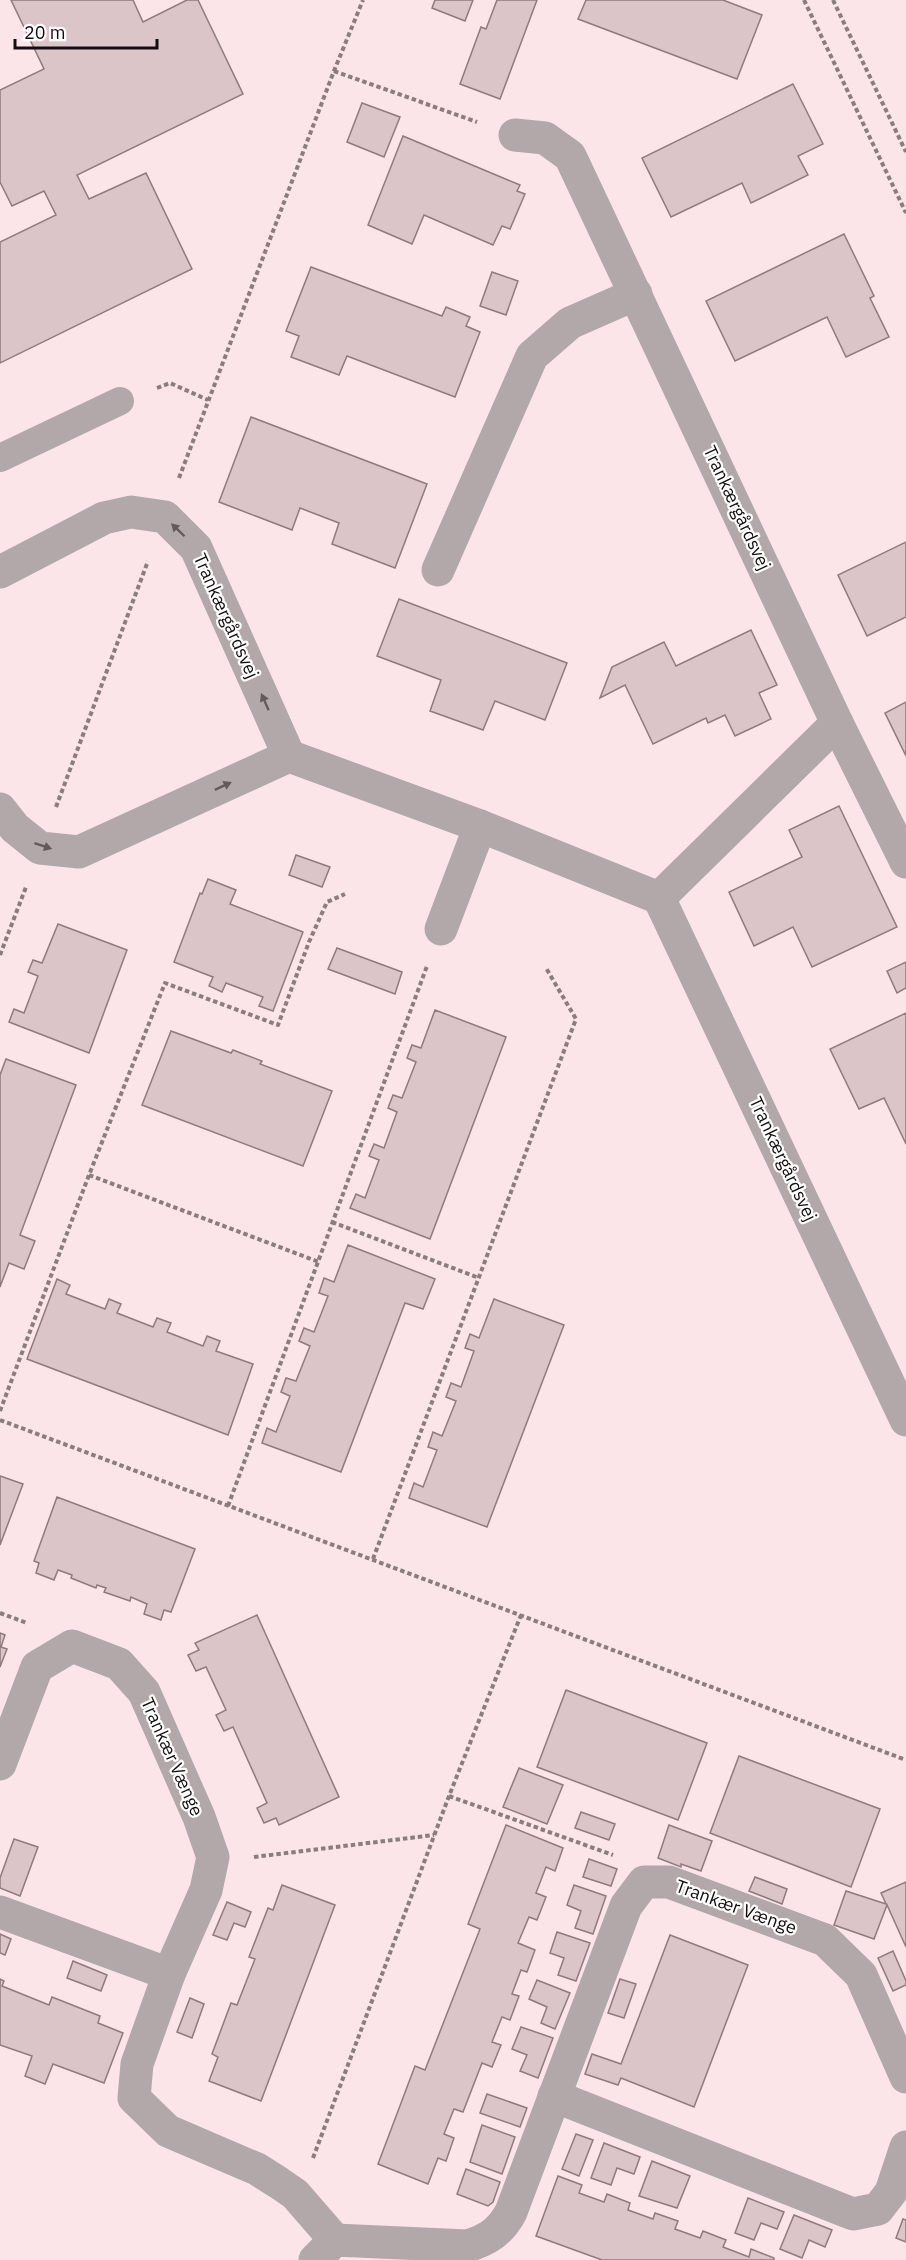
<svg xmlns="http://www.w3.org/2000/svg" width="906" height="2260" viewBox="0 0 906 2260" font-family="'IBM Plex Sans',sans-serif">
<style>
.building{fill:#dbc5c8;stroke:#8f7a7d;stroke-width:1.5}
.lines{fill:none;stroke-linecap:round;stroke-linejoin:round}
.path{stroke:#8c7c7e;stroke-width:4;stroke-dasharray:4.5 3;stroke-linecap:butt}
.service{stroke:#b2a8a9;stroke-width:28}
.minor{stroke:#b2a8a9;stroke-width:33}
.oneway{fill:#635a5c}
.labels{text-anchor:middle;stroke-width:4.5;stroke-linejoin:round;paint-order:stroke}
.street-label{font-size:18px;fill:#140c0e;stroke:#fff}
</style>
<rect width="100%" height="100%" fill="#fce5e8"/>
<g class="building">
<path d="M 11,0 L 133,0 L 143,22 L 187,0 L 198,0 L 243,94 L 77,175 L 89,199 L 146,173 L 192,269 L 0,363 L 0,242 L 56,215 L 44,191 L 12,206 L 0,182 L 0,90 L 44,69 Z"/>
<path d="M 435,0 L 473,0 L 465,21 L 432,8 Z"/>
<path d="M 497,0 L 537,0 L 500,99 L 460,84 L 481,27 L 486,29 Z"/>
<path d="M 586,0 L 723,0 L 762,15 L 737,79 L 578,19 Z"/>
<path d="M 793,84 L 823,144 L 798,156 L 808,175 L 751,203 L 742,183 L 671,217 L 642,158 Z"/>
<path d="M 362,103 L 400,117 L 384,157 L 347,142 Z"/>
<path d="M 403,136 L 520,185 L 517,191 L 525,194 L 510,229 L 502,226 L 493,245 L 424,215 L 412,244 L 368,225 Z"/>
<path d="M 844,234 L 874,296 L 870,298 L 889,337 L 846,357 L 827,317 L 735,361 L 706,301 Z"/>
<path d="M 311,267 L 442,316 L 446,307 L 470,317 L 466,326 L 480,332 L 455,397 L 347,356 L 339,375 L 291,357 L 299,336 L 286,331 Z"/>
<path d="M 492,272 L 518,281 L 506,315 L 480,306 Z"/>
<path d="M 251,417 L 427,484 L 395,568 L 332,544 L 339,523 L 300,508 L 292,530 L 219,502 Z"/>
<path d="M 906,542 L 906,617 L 867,636 L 838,575 Z"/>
<path d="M 399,599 L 567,663 L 545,720 L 495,701 L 483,730 L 430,711 L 441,680 L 377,656 Z"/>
<path d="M 751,630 L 777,685 L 759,693 L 771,719 L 735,736 L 725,715 L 708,723 L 706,718 L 653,744 L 625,685 L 600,698 L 612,667 L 664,642 L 676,666 Z"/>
<path d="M 906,702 L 906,756 L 885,713 Z"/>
<path d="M 839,806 L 897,927 L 812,967 L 793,927 L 754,946 L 729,892 L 802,857 L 789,830 Z"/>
<path d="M 296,855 L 330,867 L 322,887 L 289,875 Z"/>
<path d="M 208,879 L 236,890 L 230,904 L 303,932 L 273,1011 L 259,1006 L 263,997 L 226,983 L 222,992 L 209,986 L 213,977 L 174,962 L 200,893 L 202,894 Z"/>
<path d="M 58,924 L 127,950 L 89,1053 L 9,1022 L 14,1009 L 24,1013 L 38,976 L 28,972 L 33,960 L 42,963 Z"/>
<path d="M 337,948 L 402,972 L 395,994 L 328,969 Z"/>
<path d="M 906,962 L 906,988 L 897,993 L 887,971 Z"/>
<path d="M 435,1010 L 506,1037 L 430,1239 L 350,1208 L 356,1194 L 365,1198 L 379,1160 L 369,1156 L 374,1144 L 384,1148 L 397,1112 L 388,1108 L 393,1095 L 402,1098 L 416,1062 L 407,1058 L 412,1045 L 421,1048 Z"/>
<path d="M 906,1013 L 906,1144 L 884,1098 L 859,1109 L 830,1049 Z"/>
<path d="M 171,1031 L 231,1053 L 233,1050 L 262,1061 L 260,1064 L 332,1091 L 303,1166 L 142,1105 Z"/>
<path d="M 6,1059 L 76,1085 L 20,1235 L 35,1241 L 24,1269 L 9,1263 L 0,1287 L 0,1075 Z"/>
<path d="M 348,1245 L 435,1279 L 423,1309 L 405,1303 L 341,1472 L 262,1443 L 267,1428 L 276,1432 L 290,1396 L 281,1392 L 286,1378 L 296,1381 L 310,1346 L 299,1341 L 304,1328 L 314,1332 L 328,1296 L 319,1293 L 324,1278 L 334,1282 Z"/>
<path d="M 57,1279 L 70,1285 L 66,1294 L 105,1309 L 109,1299 L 121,1304 L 117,1313 L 153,1327 L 157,1318 L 171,1323 L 167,1332 L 203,1346 L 207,1336 L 220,1341 L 216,1351 L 253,1364 L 228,1435 L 27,1359 Z"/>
<path d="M 494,1299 L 564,1325 L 487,1527 L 409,1498 L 414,1483 L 423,1487 L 437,1450 L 428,1447 L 433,1432 L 442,1436 L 456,1401 L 446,1397 L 451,1383 L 461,1387 L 474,1351 L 465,1348 L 470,1334 L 479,1338 Z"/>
<path d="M 0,1476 L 23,1484 L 0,1545 Z"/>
<path d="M 57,1497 L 195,1549 L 171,1612 L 164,1610 L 161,1620 L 144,1614 L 147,1604 L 131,1597 L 130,1601 L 104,1592 L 106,1588 L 97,1585 L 96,1588 L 71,1578 L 72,1575 L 58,1570 L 54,1580 L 36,1573 L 39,1563 L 34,1561 Z"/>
<path d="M 257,1615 L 339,1797 L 279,1825 L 276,1818 L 264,1823 L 257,1808 L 267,1803 L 233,1727 L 224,1731 L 216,1715 L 226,1710 L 206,1667 L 196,1671 L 188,1655 L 199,1650 L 195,1643 Z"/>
<path d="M 0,1633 L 5,1635 L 1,1647 L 7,1649 L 0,1667 Z"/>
<path d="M 566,1690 L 707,1743 L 678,1820 L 537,1767 Z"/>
<path d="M 739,1756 L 880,1809 L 851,1887 L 710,1833 Z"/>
<path d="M 519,1768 L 563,1785 L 547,1824 L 503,1807 Z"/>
<path d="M 581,1812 L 615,1824 L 609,1840 L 575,1828 Z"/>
<path d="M 506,1825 L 563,1848 L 555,1871 L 546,1867 L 536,1893 L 546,1897 L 537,1920 L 529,1917 L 518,1943 L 535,1950 L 527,1972 L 521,1970 L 512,1994 L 519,1996 L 510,2020 L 502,2017 L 492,2042 L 501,2045 L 492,2067 L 482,2063 L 463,2112 L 454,2109 L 444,2134 L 454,2138 L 446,2161 L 438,2158 L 428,2184 L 378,2164 L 415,2066 L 425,2070 L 480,1929 L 468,1924 Z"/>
<path d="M 669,1825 L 712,1841 L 701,1871 L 681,1864 L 681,1867 L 658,1858 Z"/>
<path d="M 14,1839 L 38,1847 L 20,1896 L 0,1888 L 0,1878 Z"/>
<path d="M 589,1859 L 617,1869 L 611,1886 L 583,1877 Z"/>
<path d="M 755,1877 L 787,1889 L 782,1904 L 749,1891 Z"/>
<path d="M 906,1882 L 906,1947 L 887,1905 L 874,1939 L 834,1925 L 846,1891 L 886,1904 L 881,1893 Z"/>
<path d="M 282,1885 L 335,1905 L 261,2101 L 209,2081 L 218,2057 L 212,2054 L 231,2003 L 237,2005 L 255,1959 L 249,1957 L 268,1908 L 273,1910 Z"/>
<path d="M 574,1885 L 606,1896 L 593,1934 L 575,1928 L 581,1911 L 567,1905 Z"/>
<path d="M 227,1902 L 251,1912 L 245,1927 L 234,1923 L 227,1940 L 213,1935 Z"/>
<path d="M 557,1932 L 590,1943 L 576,1981 L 558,1975 L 564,1958 L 550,1953 Z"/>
<path d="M 0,1934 L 11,1939 L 5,1955 L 0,1953 Z"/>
<path d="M 670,1935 L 748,1965 L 694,2107 L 621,2078 L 618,2085 L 585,2074 L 592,2054 L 621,2064 Z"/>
<path d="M 893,1951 L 906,1981 L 906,1985 L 893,1991 L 878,1958 Z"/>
<path d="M 73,1961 L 107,1975 L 101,1991 L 67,1978 Z"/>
<path d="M 0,1979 L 4,1981 L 2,1986 L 49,2005 L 52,1997 L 100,2016 L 98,2023 L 123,2033 L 104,2083 L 53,2064 L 45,2084 L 25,2076 L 32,2056 L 0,2045 Z"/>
<path d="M 620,1979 L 636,1984 L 624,2018 L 608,2013 Z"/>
<path d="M 537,1980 L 570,1993 L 555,2029 L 541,2023 L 547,2007 L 529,1999 Z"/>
<path d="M 190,1998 L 204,2004 L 192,2038 L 177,2032 Z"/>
<path d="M 521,2027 L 553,2038 L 538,2078 L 520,2071 L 527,2055 L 512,2049 Z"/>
<path d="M 487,2094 L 527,2108 L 520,2127 L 480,2113 Z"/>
<path d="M 482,2125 L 515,2137 L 502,2174 L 470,2162 Z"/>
<path d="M 576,2134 L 593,2140 L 579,2176 L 562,2169 Z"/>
<path d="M 604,2143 L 640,2157 L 634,2174 L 617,2168 L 611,2185 L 591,2178 Z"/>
<path d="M 652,2161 L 690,2176 L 677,2208 L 639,2196 Z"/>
<path d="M 466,2169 L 500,2182 L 493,2202 L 488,2206 L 457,2194 Z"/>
<path d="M 558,2176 L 582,2185 L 579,2193 L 604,2202 L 607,2194 L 630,2203 L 628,2210 L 653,2219 L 655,2213 L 678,2221 L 675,2229 L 700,2238 L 703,2231 L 726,2240 L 723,2247 L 749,2257 L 751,2249 L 774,2258 L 774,2260 L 602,2260 L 536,2236 Z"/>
<path d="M 748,2198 L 784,2212 L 777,2229 L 761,2223 L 754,2240 L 735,2233 Z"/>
<path d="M 794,2215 L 832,2230 L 825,2247 L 809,2240 L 802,2258 L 780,2249 Z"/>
<path d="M 903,2219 L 906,2220 L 906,2242 L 896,2238 Z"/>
</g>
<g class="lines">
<g class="path">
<path d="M 804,0 L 906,213"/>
<path d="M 833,0 L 906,152"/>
<path d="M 334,71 L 477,122"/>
<path d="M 157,388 L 170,383 L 208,400"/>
<path d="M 179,478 L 334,71 L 363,0"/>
<path d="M 56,807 L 148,561"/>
<path d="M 0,955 L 26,887"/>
<path d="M 89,1175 L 319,1262"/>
<path d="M 332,1222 L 479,1278"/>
<path d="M 0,1411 L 89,1175 L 165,983 L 278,1025 L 309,942 L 327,902 L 345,894"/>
<path d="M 0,1420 L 906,1760"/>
<path d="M 228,1506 L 427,966"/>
<path d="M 373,1559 L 576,1019 L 546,968"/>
<path d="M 0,1613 L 27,1623"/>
<path d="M 449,1796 L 613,1855"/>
<path d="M 254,1857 L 434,1835"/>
<path d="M 313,2158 L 449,1796 L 521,1615"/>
</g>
<path class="service" d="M 0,458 L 120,401"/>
<g class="minor">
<path d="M 515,135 L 545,138 L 570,156 L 837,723 L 906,862"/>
<path d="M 438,570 L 532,356 L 570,323 L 636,294"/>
<path d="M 0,572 L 104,518 L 131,512 L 165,517 L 196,548 L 289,756"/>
<path d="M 0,809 L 15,828 L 40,848 L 79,852 L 289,756 L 480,826 L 659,898 L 906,1420"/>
<path d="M 659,898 L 837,723"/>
<path d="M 441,929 L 480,826"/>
<path d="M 0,1764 L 37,1667 L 72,1646 L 119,1664 L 144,1692 L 199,1817 L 213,1857 L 206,1890 L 169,1974 L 137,2064 L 134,2098 L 168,2131 L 257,2169 L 279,2183 L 295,2194 L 335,2240"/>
<path d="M 0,1912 L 169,1974"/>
<path d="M 554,2096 L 853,2214 L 878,2209 L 891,2192 L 906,2147"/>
<path d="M 315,2260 L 335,2240 L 467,2246 C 488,2240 501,2231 511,2212 L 626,1906 L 644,1882 L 669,1882 L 825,1940 L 861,1975 L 906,2077"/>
</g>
</g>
<defs><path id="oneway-solid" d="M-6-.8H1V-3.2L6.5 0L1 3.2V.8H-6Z" transform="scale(1.5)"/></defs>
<g class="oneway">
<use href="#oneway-solid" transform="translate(178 530) rotate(-136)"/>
<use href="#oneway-solid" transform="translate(265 702) rotate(-114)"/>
<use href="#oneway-solid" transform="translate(223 786) rotate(-25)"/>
<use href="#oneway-solid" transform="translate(43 846) rotate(18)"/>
</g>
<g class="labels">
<g class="street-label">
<text transform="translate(737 508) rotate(65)" y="6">Trankærgårdsvej</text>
<text transform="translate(226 616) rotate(66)" y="6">Trankærgårdsvej</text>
<text transform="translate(783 1159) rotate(65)" y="6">Trankærgårdsvej</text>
<text transform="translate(172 1757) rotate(66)" y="6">Trankær Vænge</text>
<text transform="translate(736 1907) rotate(20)" y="6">Trankær Vænge</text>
</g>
</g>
<path d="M15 39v9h142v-9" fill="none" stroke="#140c0e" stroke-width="3"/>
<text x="24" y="39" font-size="18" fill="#140c0e" stroke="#ffffff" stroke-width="4.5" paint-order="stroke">20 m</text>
</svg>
